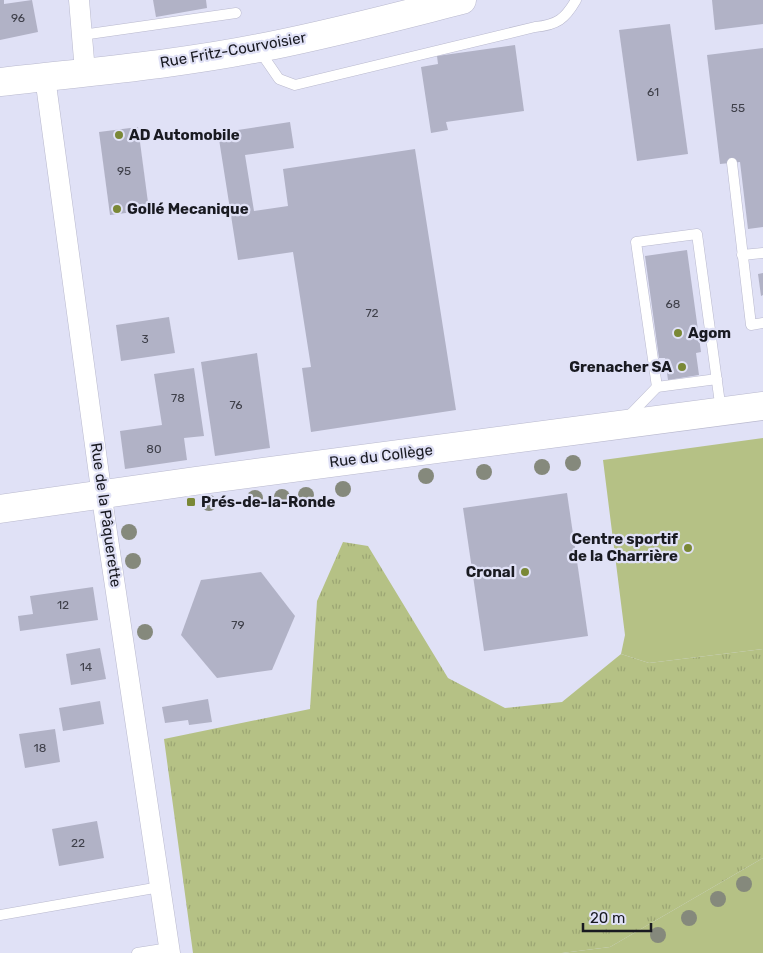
<svg xmlns="http://www.w3.org/2000/svg" width="763" height="953" viewBox="0 0 763 953" font-family="Rubik,sans-serif">
<style>
.grass{fill:url(#grass-tufts)}
.green{fill:#b5c185}
.building{fill:#b1b2c6}
.lines{fill:none;stroke-linecap:round;stroke-linejoin:round}
.lane-casing{stroke:#b9b9ce;stroke-width:11}
.street-casing{stroke:#b9b9ce;stroke-width:21}
.primary-casing{stroke:#b9b9ce;stroke-width:29}
.lane{stroke:#fff;stroke-width:10}
.street{stroke:#fff;stroke-width:20}
.primary{stroke:#fff;stroke-width:28}
.tree{fill:#85897c}
.poi-dot{fill:#7a8836;stroke:#e0e1f6;stroke-width:2}
.labels{text-anchor:middle;stroke-width:4.5;stroke-linejoin:round;paint-order:stroke}
.number-label{font-size:12px;fill:#3f404a}
.street-label{font-size:15px;fill:#191a21;stroke:#e0e1f6}
.poi-label{font-size:15px;font-weight:bold;fill:#191a21;stroke:#e0e1f6;text-anchor:start}
</style>
<defs>
<pattern id="grass-tufts" width="24" height="20" patternUnits="userSpaceOnUse" patternTransform="scale(1.25)"><rect width="24" height="20" fill="#b5c185"/><path d="M3 7l-1-3M5 7V3M7 7l1-3M15 17l-1-3M17 17v-4M19 17l1-3" fill="none" stroke="#9ba573"/></pattern>
</defs>
<rect width="100%" height="100%" fill="#e0e1f6"/>
<path class="grass" d="M 343,542 L 368,546 L 448,678 L 505,708 L 562,702 L 621,654 L 649,663 L 763,649 L 763,858 L 610,947 L 562,953 L 193,953 L 164,739 L 310,709 L 317,601 Z"/>
<g class="green">
<path d="M 763,438 L 763,649 L 649,663 L 621,654 L 625,635 L 603,460 Z"/>
<path d="M 763,858 L 763,953 L 562,953 L 610,947 Z"/>
</g>
<g class="building">
<path d="M 0,0 L 4,0 L 4,4 L 32,0 L 38,32 L 0,40 Z"/>
<path d="M 153,0 L 206,0 L 207,8 L 156,17 Z"/>
<path d="M 712,0 L 763,0 L 763,24 L 715,30 Z"/>
<path d="M 670,24 L 688,154 L 637,161 L 619,30 Z"/>
<path d="M 515,45 L 524,111 L 446,122 L 448,130 L 431,133 L 421,67 L 438,64 L 437,56 Z"/>
<path d="M 763,48 L 763,227 L 748,229 L 740,162 L 720,164 L 707,55 Z"/>
<path d="M 290,122 L 294,148 L 245,155 L 254,211 L 288,206 L 283,169 L 415,149 L 456,410 L 311,432 L 302,368 L 311,367 L 293,252 L 238,260 L 218,133 Z"/>
<path d="M 138,127 L 149,210 L 110,215 L 99,132 Z"/>
<path d="M 687,250 L 701,352 L 696,353 L 699,375 L 668,380 L 665,358 L 659,358 L 645,256 Z"/>
<path d="M 763,273 L 763,295 L 761,296 L 758,274 Z"/>
<path d="M 169,317 L 175,353 L 121,361 L 116,325 Z"/>
<path d="M 257,353 L 270,448 L 215,456 L 201,362 Z"/>
<path d="M 194,368 L 204,436 L 184,438 L 187,460 L 125,469 L 120,431 L 162,425 L 154,374 Z"/>
<path d="M 567,493 L 588,636 L 484,651 L 463,508 Z"/>
<path d="M 261,572 L 295,616 L 272,670 L 217,678 L 181,635 L 201,580 Z"/>
<path d="M 93,587 L 98,620 L 20,631 L 18,616 L 33,614 L 30,596 Z"/>
<path d="M 100,648 L 106,679 L 71,685 L 66,654 Z"/>
<path d="M 208,699 L 212,722 L 189,725 L 188,720 L 165,723 L 162,707 Z"/>
<path d="M 100,701 L 104,724 L 63,731 L 59,708 Z"/>
<path d="M 55,729 L 60,762 L 25,768 L 19,734 Z"/>
<path d="M 97,821 L 104,858 L 59,866 L 52,829 Z"/>
</g>
<g class="lines">
<defs>
<g id="lane">
<path d="M 82,35 L 236,13"/>
<path d="M 259,50 L 279,79 L 295,85 L 535,27 C 557,25 565,19 576,0"/>
<path d="M 732,163 L 751,325 L 763,323"/>
<path d="M 742,255 L 763,253"/>
<path d="M 717,379 L 657,387 L 636,242 L 697,234 L 721,411"/>
<path d="M 626,419 L 657,387"/>
<path d="M 0,915 L 160,887"/>
<path d="M 137,953 L 169,948"/>
</g>
<g id="street">
<path d="M 79,0 L 85,72"/>
<path d="M 45,77 L 105,519 L 170,953"/>
</g>
<g id="primary">
<path d="M 0,82 C 86,72 174,65 259,48 C 328,35 395,17 462,0"/>
<path d="M 0,509 L 195,481 L 763,406"/>
</g>
</defs>
<use href="#lane" class="lane-casing"/>
<use href="#street" class="street-casing"/>
<use href="#primary" class="primary-casing"/>
<use href="#lane" class="lane"/>
<use href="#street" class="street"/>
<use href="#primary" class="primary"/>
</g>
<g class="tree">
<circle cx="573" cy="463" r="8"/>
<circle cx="542" cy="467" r="8"/>
<circle cx="484" cy="472" r="8"/>
<circle cx="426" cy="476" r="8"/>
<circle cx="343" cy="489" r="8"/>
<circle cx="306" cy="495" r="8"/>
<circle cx="282" cy="497" r="8"/>
<circle cx="255" cy="498" r="8"/>
<circle cx="209" cy="503" r="8"/>
<circle cx="129" cy="532" r="8"/>
<circle cx="133" cy="561" r="8"/>
<circle cx="145" cy="632" r="8"/>
<circle cx="744" cy="884" r="8"/>
<circle cx="718" cy="899" r="8"/>
<circle cx="689" cy="918" r="8"/>
<circle cx="658" cy="935" r="8"/>
</g>
<g class="poi-dot">
<circle cx="119" cy="135" r="5"/>
<circle cx="117" cy="209" r="5"/>
<circle cx="678" cy="333" r="5"/>
<circle cx="682" cy="367" r="5"/>
<rect x="186" y="497" width="10" height="10" rx="2.5"/>
<circle cx="688" cy="548" r="5"/>
<circle cx="525" cy="572" r="5"/>
</g>
<g class="labels">
<g class="number-label">
<text x="18" y="22">96</text>
<text x="653" y="96">61</text>
<text x="738" y="112">55</text>
<text x="124" y="175">95</text>
<text x="673" y="308">68</text>
<text x="372" y="317">72</text>
<text x="145" y="343">3</text>
<text x="178" y="402">78</text>
<text x="236" y="409">76</text>
<text x="154" y="453">80</text>
<text x="63" y="609">12</text>
<text x="238" y="629">79</text>
<text x="86" y="671">14</text>
<text x="40" y="752">18</text>
<text x="78" y="847">22</text>
</g>
<g class="street-label">
<text transform="translate(233 50) rotate(-10)" y="5">Rue Fritz-Courvoisier</text>
<text transform="translate(381 456) rotate(-7)" y="5">Rue du Collège</text>
<text transform="translate(106 515) rotate(82)" y="5">Rue de la Pâquerette</text>
</g>
<g class="poi-label">
<text x="129" y="140">AD Automobile</text>
<text x="127" y="214">Gollé Mecanique</text>
<text x="688" y="338">Agom</text>
<text x="672" y="372" text-anchor="end">Grenacher SA</text>
<text x="201" y="507">Prés-de-la-Ronde</text>
<text x="678" y="544" text-anchor="end">Centre sportif<tspan x="678" dy="17">de la Charrière</tspan></text>
<text x="515" y="577" text-anchor="end">Cronal</text>
</g>
</g>
<path d="M583 923v8h68v-8" fill="none" stroke="#191a21" stroke-width="2.5"/>
<text x="590" y="923" font-size="15" fill="#191a21" stroke="#e0e1f6" stroke-width="4" paint-order="stroke">20 m</text>
</svg>
